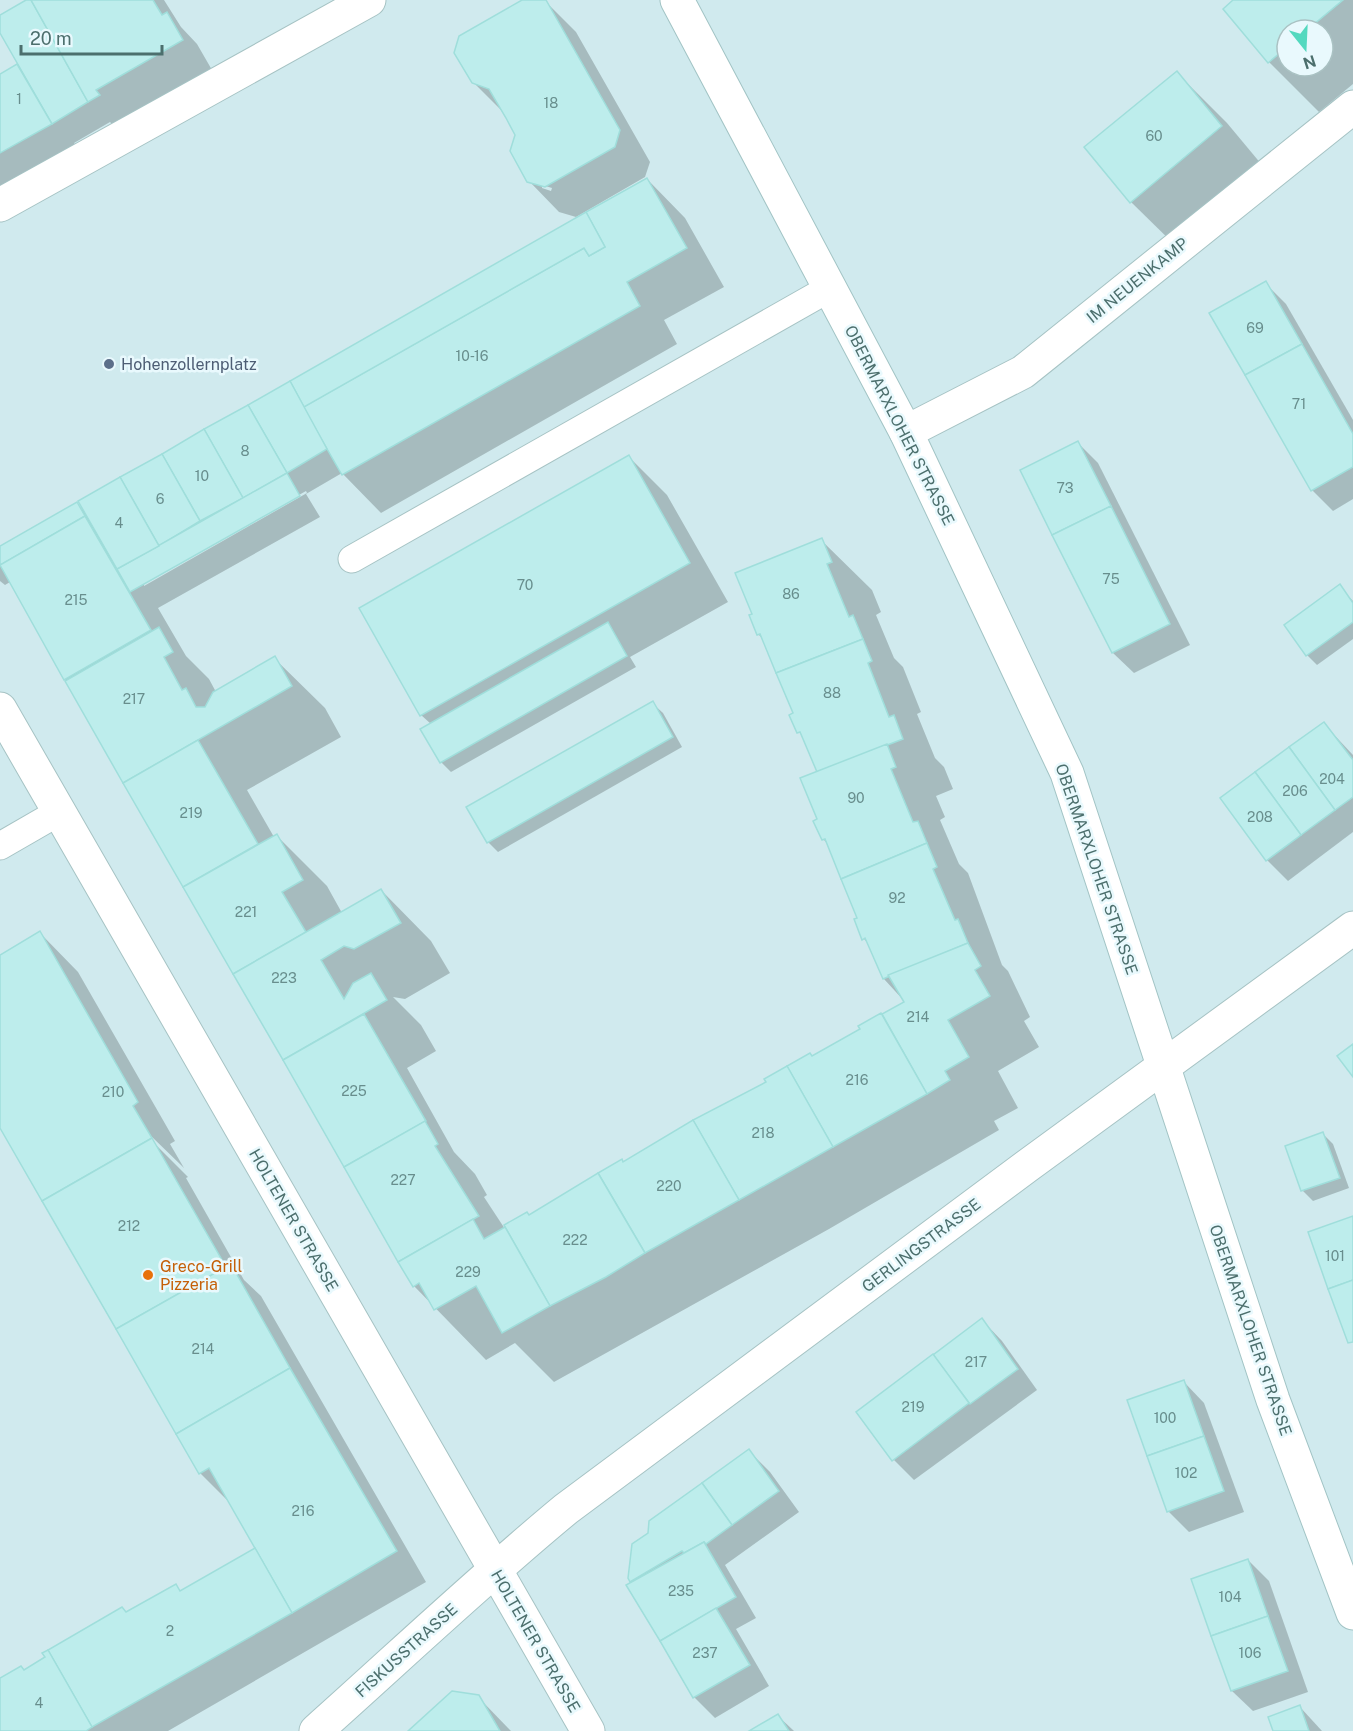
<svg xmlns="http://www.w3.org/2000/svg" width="1353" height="1731" viewBox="0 0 1353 1731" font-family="'Public Sans',sans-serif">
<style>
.residential{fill:#d0eaee;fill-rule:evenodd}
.shadow{fill:#0003;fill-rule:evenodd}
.building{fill:#bdedec;stroke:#9fdedb;stroke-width:1.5}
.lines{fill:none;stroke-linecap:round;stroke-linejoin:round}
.lane-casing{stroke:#a6c3c4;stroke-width:29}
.street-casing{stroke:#a6c3c4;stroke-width:35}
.secondary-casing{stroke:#a2c4c5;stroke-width:35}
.lane{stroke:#fff;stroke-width:27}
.street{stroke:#fff;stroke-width:33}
.secondary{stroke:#fff;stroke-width:33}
.service-dot{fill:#5c6f8a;stroke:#e9f9fd;stroke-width:2}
.food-dot{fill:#e8710a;stroke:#e9f9fd;stroke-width:2}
.labels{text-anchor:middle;stroke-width:5;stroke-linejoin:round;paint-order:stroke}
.number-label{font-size:14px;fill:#688e8d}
.street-label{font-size:16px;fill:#4c6f6d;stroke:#e9f9fd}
.service-label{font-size:16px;fill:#4e5e75;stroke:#e9f9fd;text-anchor:start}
.food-label{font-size:16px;fill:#c56008;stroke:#e9f9fd;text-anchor:start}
</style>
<rect width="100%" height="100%" fill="#e3f5fa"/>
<path class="residential" d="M 0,0 L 1353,0 L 1353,1731 L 0,1731 ZM 1287,30 L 1323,30 L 1323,66 L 1287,66 Z"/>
<g class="shadow">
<path d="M 29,0 L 164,0 L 181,27 L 197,44 L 212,70 L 119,131 L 110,122 L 74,143 L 81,154 L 0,200 L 0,76 L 17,66 L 22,71 L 0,30 L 0,16 Z"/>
<path d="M 525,0 L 546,2 L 576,32 L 650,162 L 645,177 L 576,217 L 559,212 L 529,181 L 516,135 L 504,113 L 473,82 ZM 542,185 L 552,188 L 551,191 L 542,188 Z"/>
<path d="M 1236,0 L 1353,0 L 1353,84 L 1319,112 L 1269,62 ZM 1287,30 L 1323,30 L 1323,66 L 1287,66 Z"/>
<path d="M 1177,73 L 1227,123 L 1272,177 L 1182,252 L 1131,202 Z"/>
<path d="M 647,179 L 685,218 L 724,287 L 664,320 L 677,344 L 381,513 L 342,473 L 306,494 L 320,517 L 158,608 L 186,656 L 209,679 L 216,692 L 274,658 L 325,708 L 341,737 L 247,790 L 274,837 L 277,836 L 327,886 L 342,913 L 381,890 L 431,941 L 450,973 L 405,999 L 393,997 L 421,1025 L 436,1051 L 407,1068 L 454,1152 L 475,1174 L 487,1195 L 484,1197 L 505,1229 L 906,1003 L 884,979 L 870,945 L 864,939 L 859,919 L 830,846 L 823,839 L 819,819 L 819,773 L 805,739 L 799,732 L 791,716 L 795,714 L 765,641 L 758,634 L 821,540 L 872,590 L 881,612 L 876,615 L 894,658 L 903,667 L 921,712 L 917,714 L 935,758 L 944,767 L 953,789 L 936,796 L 945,817 L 940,820 L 959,864 L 968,873 L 1002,965 L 1008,971 L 1030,1017 L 1024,1021 L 1039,1047 L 998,1071 L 1018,1108 L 994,1121 L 999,1130 L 829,1229 L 554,1382 L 515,1343 L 486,1360 L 414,1286 L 10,582 L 5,585 L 0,581 L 0,546 L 77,504 L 85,512 ZM 306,491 L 307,493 L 144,586 L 144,582 Z"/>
<path d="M 1265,283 L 1286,304 L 1353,420 L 1353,499 L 1333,511 L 1312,490 L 1211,313 Z"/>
<path d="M 1077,442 L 1098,463 L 1190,645 L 1134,673 L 1113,653 L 1022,471 Z"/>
<path d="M 629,457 L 667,495 L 728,602 L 630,657 L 636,667 L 451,772 L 441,762 L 431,724 L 421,715 L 361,609 Z"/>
<path d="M 1339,586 L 1353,601 L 1353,639 L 1317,665 L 1307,655 Z"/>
<path d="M 652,703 L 663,713 L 682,747 L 498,852 L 488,842 Z"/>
<path d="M 1324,724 L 1353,755 L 1353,832 L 1288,881 L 1267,860 L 1222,798 Z"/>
<path d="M 40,933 L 78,972 L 175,1141 L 170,1144 L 184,1168 L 150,1135 L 150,1139 L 188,1177 L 186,1178 L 244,1280 L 261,1296 L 426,1582 L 168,1731 L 0,1731 L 0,1680 L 24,1672 L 175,1586 L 182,1592 L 257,1549 L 230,1503 L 200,1473 L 0,1125 L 0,956 Z"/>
<path d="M 1323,1134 L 1333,1144 L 1349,1188 L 1313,1201 L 1303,1191 L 1287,1147 Z"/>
<path d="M 982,1320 L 1002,1341 L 1037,1390 L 914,1480 L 894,1460 Z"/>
<path d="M 1184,1382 L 1204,1403 L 1244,1512 L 1189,1532 L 1168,1511 Z"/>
<path d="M 749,1451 L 770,1472 L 799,1512 L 725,1565 L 756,1618 L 736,1629 L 769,1686 L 715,1718 L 694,1697 L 628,1585 L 632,1583 L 630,1578 Z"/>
<path d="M 1248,1560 L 1269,1581 L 1308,1692 L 1253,1711 L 1232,1691 L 1193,1580 Z"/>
<path d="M 478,1697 L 511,1731 L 410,1731 Z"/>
<path d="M 1300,1707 L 1322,1731 L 1275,1731 Z"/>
<path d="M 778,1716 L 794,1731 L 752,1731 Z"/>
</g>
<g class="building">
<path d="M 26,0 L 31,0 L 88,102 L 52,124 L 0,33 L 0,15 Z"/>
<path d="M 31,0 L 153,0 L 162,15 L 167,12 L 183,40 L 96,90 L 100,95 L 88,102 Z"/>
<path d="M 522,0 L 546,0 L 620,130 L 615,147 L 545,187 L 527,182 L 510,151 L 515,135 L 506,118 L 489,89 L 472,83 L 454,53 L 459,36 Z"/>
<path d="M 1233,0 L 1343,0 L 1307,30 L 1287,30 L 1287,47 L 1268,63 L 1223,9 Z"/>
<path d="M 17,64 L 52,124 L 0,153 L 0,74 Z"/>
<path d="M 1177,71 L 1222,126 L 1130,203 L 1084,147 Z"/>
<path d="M 647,178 L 687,248 L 627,282 L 640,306 L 342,475 L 303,407 L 584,248 L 589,256 L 605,247 L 586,212 Z"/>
<path d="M 586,212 L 605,247 L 589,256 L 584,248 L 304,407 L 290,381 Z"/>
<path d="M 1266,281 L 1302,344 L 1245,375 L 1209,313 Z"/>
<path d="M 1302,344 L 1353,434 L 1353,467 L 1311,491 L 1245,375 Z"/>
<path d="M 290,381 L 327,449 L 287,473 L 248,405 Z"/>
<path d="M 248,405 L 287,473 L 243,498 L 204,429 Z"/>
<path d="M 204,429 L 243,498 L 200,521 L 162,454 Z"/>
<path d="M 1078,441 L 1111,506 L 1052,535 L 1020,470 Z"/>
<path d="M 162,454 L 200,521 L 159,546 L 120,477 Z"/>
<path d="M 629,455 L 690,563 L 420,716 L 359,608 Z"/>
<path d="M 287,473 L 300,496 L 130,592 L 117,569 Z"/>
<path d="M 120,477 L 159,546 L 117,569 L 78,501 Z"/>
<path d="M 77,502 L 85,516 L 0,565 L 0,546 Z"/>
<path d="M 1111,506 L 1170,624 L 1112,653 L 1052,535 Z"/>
<path d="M 85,516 L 151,630 L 64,680 L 0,565 Z"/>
<path d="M 822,538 L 832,562 L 827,564 L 849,617 L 853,615 L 863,639 L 776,673 L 760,634 L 757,635 L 749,615 L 752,614 L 735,573 Z"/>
<path d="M 1340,584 L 1353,603 L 1353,622 L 1306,656 L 1284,625 Z"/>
<path d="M 608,622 L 627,656 L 440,763 L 420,729 Z"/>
<path d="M 159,627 L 173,652 L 164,657 L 182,690 L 186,688 L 196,707 L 205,707 L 213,692 L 275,656 L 292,686 L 123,783 L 65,681 Z"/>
<path d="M 863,639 L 872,661 L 868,663 L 889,717 L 894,715 L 903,739 L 817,772 L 800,732 L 797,733 L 789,715 L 793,713 L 776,673 Z"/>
<path d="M 653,701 L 673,737 L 487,843 L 466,807 Z"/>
<path d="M 1324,722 L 1353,760 L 1353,797 L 1335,810 L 1289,747 Z"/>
<path d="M 198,740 L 258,844 L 183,887 L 123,783 Z"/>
<path d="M 887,744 L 896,767 L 891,769 L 913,822 L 918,821 L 927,843 L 841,879 L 825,839 L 822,840 L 813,821 L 817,819 L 800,778 Z"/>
<path d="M 1289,747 L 1335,810 L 1301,835 L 1255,772 Z"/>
<path d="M 1255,772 L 1301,835 L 1266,861 L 1220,798 Z"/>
<path d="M 277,834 L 303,880 L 282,892 L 306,932 L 233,974 L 183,887 Z"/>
<path d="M 927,843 L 937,867 L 933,869 L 955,920 L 958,919 L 968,943 L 883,979 L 865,938 L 862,940 L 854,919 L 857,918 L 841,879 Z"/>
<path d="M 381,889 L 401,923 L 354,949 L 344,946 L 321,960 L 344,999 L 353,983 L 371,973 L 387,1000 L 283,1060 L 233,974 Z"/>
<path d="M 40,931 L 138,1102 L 133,1106 L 152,1138 L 42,1201 L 0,1128 L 0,955 Z"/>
<path d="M 968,943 L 981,966 L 975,970 L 990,996 L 948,1020 L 969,1057 L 945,1071 L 950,1080 L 927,1094 L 882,1014 L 904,1002 L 888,975 Z"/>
<path d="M 881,1013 L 927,1094 L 833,1147 L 787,1066 L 810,1053 L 812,1056 L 860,1029 L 858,1026 Z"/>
<path d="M 364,1014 L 426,1121 L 344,1167 L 283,1060 Z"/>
<path d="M 1353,1044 L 1353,1077 L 1337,1056 Z"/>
<path d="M 787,1066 L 833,1147 L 739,1200 L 693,1120 L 766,1082 L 764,1079 Z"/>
<path d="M 693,1120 L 739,1200 L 645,1253 L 598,1173 L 622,1159 L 623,1162 Z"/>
<path d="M 425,1121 L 438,1144 L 435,1146 L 479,1216 L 398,1262 L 344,1167 Z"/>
<path d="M 1323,1132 L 1340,1178 L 1301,1191 L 1285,1146 Z"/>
<path d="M 152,1138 L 226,1267 L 116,1329 L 42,1201 Z"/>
<path d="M 598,1173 L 645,1253 L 606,1277 L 550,1306 L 504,1225 L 527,1212 L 529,1215 Z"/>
<path d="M 1353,1216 L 1353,1280 L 1328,1289 L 1308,1232 Z"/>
<path d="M 473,1219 L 484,1239 L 505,1227 L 550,1306 L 502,1333 L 476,1286 L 434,1310 L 419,1283 L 413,1287 L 398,1262 Z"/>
<path d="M 231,1264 L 290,1368 L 176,1434 L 116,1329 Z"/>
<path d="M 1353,1280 L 1353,1342 L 1348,1343 L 1328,1289 Z"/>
<path d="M 982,1318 L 1018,1369 L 970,1404 L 933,1355 Z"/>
<path d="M 933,1354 L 969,1403 L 892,1461 L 856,1412 Z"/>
<path d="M 290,1368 L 397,1551 L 292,1613 L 209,1468 L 199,1474 L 176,1434 Z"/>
<path d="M 1184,1380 L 1204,1436 L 1147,1456 L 1127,1400 Z"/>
<path d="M 1204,1436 L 1224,1491 L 1167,1512 L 1147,1456 Z"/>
<path d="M 749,1449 L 779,1491 L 732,1525 L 702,1483 Z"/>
<path d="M 702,1483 L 732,1525 L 706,1544 L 704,1542 L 684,1553 L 682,1551 L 630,1582 L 628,1578 L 632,1544 L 648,1533 L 649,1521 Z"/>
<path d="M 704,1542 L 736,1597 L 660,1641 L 626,1585 Z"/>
<path d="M 255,1548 L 292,1613 L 92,1727 L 48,1650 L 122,1607 L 126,1612 L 176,1584 L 180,1591 Z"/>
<path d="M 1248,1559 L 1268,1616 L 1211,1636 L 1191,1579 Z"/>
<path d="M 716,1608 L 750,1665 L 693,1698 L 660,1641 Z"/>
<path d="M 1268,1616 L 1288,1671 L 1231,1691 L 1211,1636 Z"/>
<path d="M 48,1650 L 92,1727 L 86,1731 L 0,1731 L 0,1678 L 21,1666 L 24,1670 L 45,1657 L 42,1653 Z"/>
<path d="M 452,1691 L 479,1695 L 500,1731 L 408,1731 Z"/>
<path d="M 1300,1705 L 1309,1731 L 1273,1731 L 1268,1717 Z"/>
<path d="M 778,1714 L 789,1731 L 749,1731 Z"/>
</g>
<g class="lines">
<defs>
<g id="lane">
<path d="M 352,559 L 830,288"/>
<path d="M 0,846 L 59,812"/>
</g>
<g id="street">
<path d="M 0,205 L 369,0"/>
<path d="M 906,432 L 1023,372 L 1353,107"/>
<path d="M 0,709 L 588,1731"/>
<path d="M 316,1731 C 399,1657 480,1580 566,1509 L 1027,1166 L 1353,928"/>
</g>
<path id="secondary" d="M 677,0 L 906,432 L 1067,773 L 1273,1400 L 1353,1613"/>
</defs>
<use href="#lane" class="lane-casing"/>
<use href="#street" class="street-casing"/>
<use href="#secondary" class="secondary-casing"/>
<use href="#lane" class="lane"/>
<use href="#street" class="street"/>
<use href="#secondary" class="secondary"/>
</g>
<circle class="service-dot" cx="109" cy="364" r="6"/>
<circle class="food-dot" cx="148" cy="1275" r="6"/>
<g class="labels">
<g class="number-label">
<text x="19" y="104">1</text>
<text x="551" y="108">18</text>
<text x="1154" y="141">60</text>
<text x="1255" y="333">69</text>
<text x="472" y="361">10-16</text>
<text x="1299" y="409">71</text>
<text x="245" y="456">8</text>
<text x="202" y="481">10</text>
<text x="1065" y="493">73</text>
<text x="160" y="504">6</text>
<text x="119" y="528">4</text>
<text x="1111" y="584">75</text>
<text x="525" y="590">70</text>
<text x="791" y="599">86</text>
<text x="76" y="605">215</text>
<text x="832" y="698">88</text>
<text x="134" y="704">217</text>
<text x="1332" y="784">204</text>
<text x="1295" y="796">206</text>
<text x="856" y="803">90</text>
<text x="191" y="818">219</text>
<text x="1260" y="822">208</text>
<text x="897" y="903">92</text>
<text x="246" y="917">221</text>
<text x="284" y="983">223</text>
<text x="918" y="1022">214</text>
<text x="857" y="1085">216</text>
<text x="354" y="1096">225</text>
<text x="113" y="1097">210</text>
<text x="763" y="1138">218</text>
<text x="403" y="1185">227</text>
<text x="669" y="1191">220</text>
<text x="129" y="1231">212</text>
<text x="575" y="1245">222</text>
<text x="1335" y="1261">101</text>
<text x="468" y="1277">229</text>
<text x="203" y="1354">214</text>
<text x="976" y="1367">217</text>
<text x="913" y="1412">219</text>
<text x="1165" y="1423">100</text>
<text x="1186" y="1478">102</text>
<text x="303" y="1516">216</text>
<text x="681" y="1596">235</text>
<text x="1230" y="1602">104</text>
<text x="170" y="1636">2</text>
<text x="705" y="1658">237</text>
<text x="1250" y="1658">106</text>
<text x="39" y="1708">4</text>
</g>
<g class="street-label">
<text transform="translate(1137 280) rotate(-39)" y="6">IM NEUENKAMP</text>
<text transform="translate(900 425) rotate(63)" y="6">OBERMARXLOHER STRASSE</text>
<text transform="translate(1097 869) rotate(71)" y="6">OBERMARXLOHER STRASSE</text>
<text transform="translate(294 1220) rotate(60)" y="6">HOLTENER STRASSE</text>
<text transform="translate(921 1245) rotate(-37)" y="6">GERLINGSTRASSE</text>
<text transform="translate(1251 1330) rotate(71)" y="6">OBERMARXLOHER STRASSE</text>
<text transform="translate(536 1641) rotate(60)" y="6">HOLTENER STRASSE</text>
<text transform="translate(406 1650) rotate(-42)" y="6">FISKUSSTRASSE</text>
</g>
<g class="service-label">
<text x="121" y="370">Hohenzollernplatz</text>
</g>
<g class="food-label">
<text x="160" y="1272">Greco-Grill<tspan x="160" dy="18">Pizzeria</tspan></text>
</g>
</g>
<g transform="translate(1305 48) rotate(162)"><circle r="28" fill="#e9f9fd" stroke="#aac2c3" stroke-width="1.5"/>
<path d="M0-4.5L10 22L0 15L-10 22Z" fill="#53d9bf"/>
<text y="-9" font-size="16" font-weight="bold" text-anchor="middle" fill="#4c6f6d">N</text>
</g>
<path d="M21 45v9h141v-9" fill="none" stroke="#4c6f6d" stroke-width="3"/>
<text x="30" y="45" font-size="18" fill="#4c6f6d" stroke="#e9f9fd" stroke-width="4.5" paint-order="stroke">20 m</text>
</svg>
